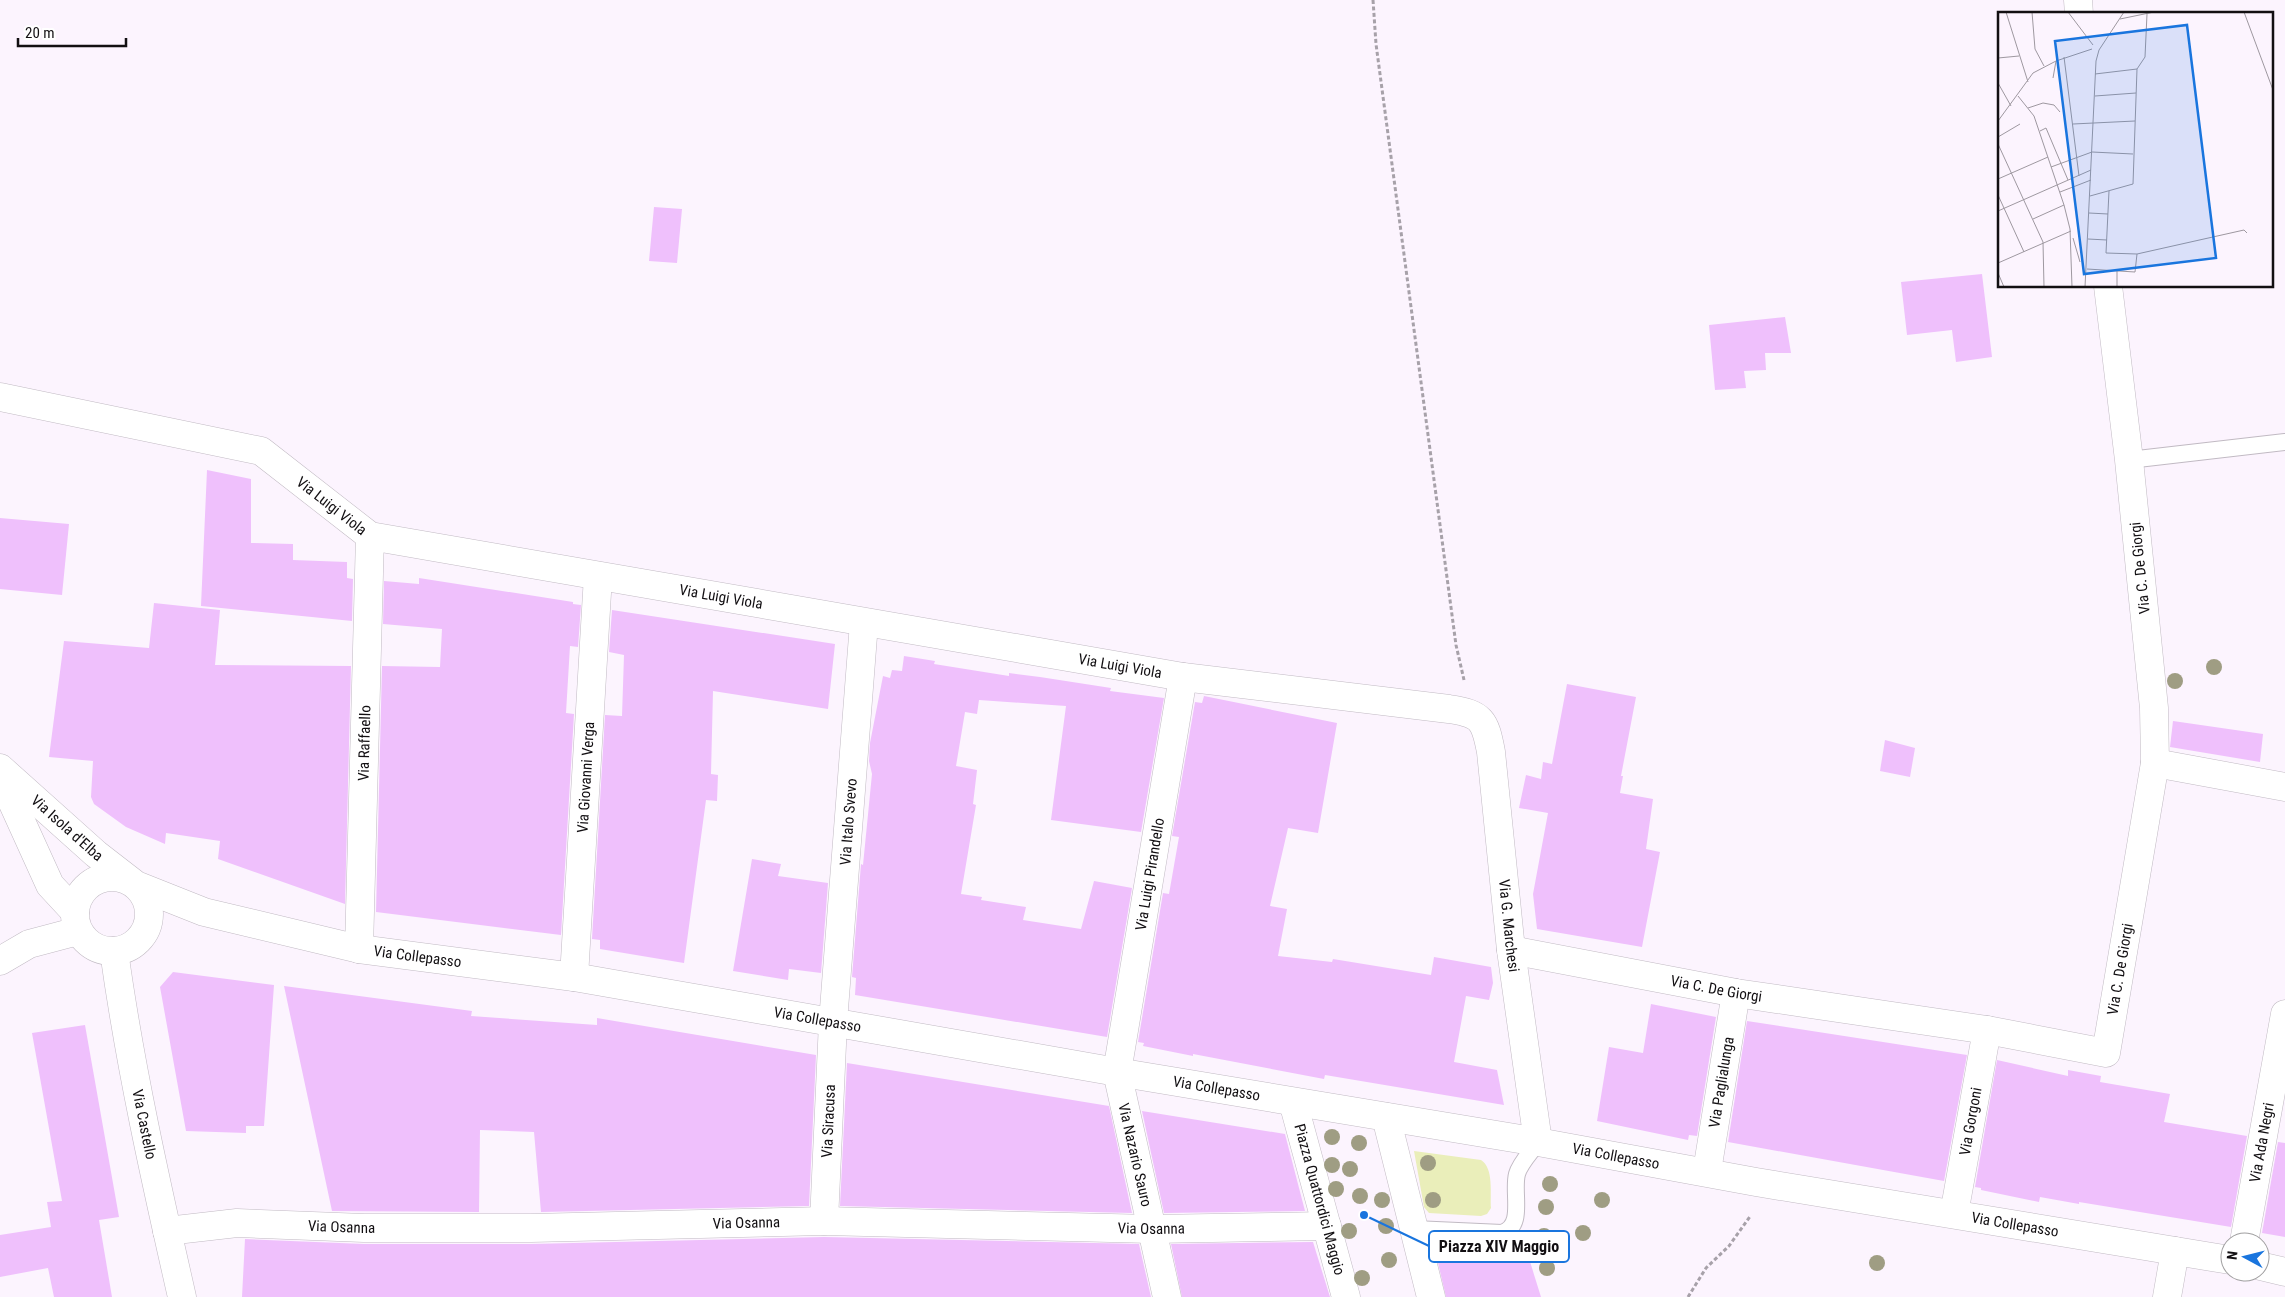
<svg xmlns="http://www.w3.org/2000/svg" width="2285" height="1297" viewBox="0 0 2285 1297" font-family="'Roboto Condensed',sans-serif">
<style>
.green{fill:#eaeeba}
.building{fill:#efc0fc}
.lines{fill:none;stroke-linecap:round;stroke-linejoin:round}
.lane-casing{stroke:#c1bac3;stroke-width:18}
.street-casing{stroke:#c1bac3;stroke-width:29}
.secondary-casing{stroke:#c1bac3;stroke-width:29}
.path{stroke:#a7a1a9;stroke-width:3;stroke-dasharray:4 2.5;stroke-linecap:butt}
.lane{stroke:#fff;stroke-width:16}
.street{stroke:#fff;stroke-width:28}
.secondary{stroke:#fff;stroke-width:28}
.tree{fill:#9f9d83}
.labels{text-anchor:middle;stroke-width:4;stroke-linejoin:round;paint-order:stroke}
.street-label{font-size:15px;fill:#120f12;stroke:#fff}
.inset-road{fill:none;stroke:#9e98a0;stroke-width:1}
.view{fill:#1975de;fill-opacity:0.15;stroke:#1975de;stroke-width:2.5}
.inset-edge{fill:none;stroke:#120f12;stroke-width:2.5}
.leader{fill:none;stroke:#1975de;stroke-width:2}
.callout-dot{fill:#1975de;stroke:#fff;stroke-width:2}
.callout{fill:#fff;stroke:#1975de;stroke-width:2}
.callout-label{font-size:16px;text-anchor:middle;font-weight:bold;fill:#120f12}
</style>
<rect width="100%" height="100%" fill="#fcf4fe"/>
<path class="green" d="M 1414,1151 L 1481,1160 C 1494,1168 1490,1194 1491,1208 L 1487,1214 L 1481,1216 L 1429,1213 L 1424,1207 Z"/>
<g class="building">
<path d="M 654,207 L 682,209 L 677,263 L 649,261 Z"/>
<path d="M 1982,274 L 1992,357 L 1956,362 L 1952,330 L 1907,335 L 1901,282 Z"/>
<path d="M 1785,317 L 1791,353 L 1765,353 L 1766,370 L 1744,371 L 1746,388 L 1715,390 L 1709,325 Z"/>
<path d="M 207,470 L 251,479 L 251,543 L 293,544 L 293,560 L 347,562 L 347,578 L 353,579 L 352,621 L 201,606 Z"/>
<path d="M 0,518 L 69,524 L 62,595 L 0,589 Z"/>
<path d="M 419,578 L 573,602 L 573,604 L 581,605 L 578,647 L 570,646 L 566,713 L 574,714 L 561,935 L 376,912 L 382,666 L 440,667 L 442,629 L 383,624 L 384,581 L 419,584 Z"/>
<path d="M 154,603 L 220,610 L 215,665 L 351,666 L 345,904 L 218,859 L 220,841 L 166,833 L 165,844 L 126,827 L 94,804 L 91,797 L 93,761 L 49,757 L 64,641 L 149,648 Z"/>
<path d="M 612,610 L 835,644 L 828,709 L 713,691 L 711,774 L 718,775 L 717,801 L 706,800 L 684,963 L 600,949 L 600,940 L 592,939 L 605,715 L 622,716 L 624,655 L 609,652 Z"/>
<path d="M 904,656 L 935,661 L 934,664 L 1009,676 L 1009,673 L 1040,677 L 1111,688 L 1110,691 L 1164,698 L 1141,832 L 1051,820 L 1066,706 L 979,700 L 977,714 L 965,712 L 956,766 L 977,770 L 973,804 L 976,805 L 961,894 L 982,897 L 981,900 L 1026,907 L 1023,920 L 1081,929 L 1094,881 L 1132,888 L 1107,1037 L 855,995 L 856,978 L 852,977 L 861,864 L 863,865 L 872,774 L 869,761 L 870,743 L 883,676 L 890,678 L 892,670 L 902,671 Z"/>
<path d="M 1567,684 L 1636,697 L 1621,776 L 1623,776 L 1620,793 L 1653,799 L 1646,849 L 1660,852 L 1642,947 L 1537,929 L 1533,894 L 1548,813 L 1519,808 L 1526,775 L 1541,779 L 1543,762 L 1552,764 Z"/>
<path d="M 1204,696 L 1337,723 L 1318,833 L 1288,828 L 1270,906 L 1287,909 L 1278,956 L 1332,962 L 1333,959 L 1431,975 L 1434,957 L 1491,967 L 1493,983 L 1489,1000 L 1466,996 L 1454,1062 L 1497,1070 L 1504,1105 L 1325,1075 L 1324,1079 L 1193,1054 L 1193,1056 L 1143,1046 L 1144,1043 L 1138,1042 L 1163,893 L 1169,894 L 1179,837 L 1172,836 L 1195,702 L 1202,703 Z"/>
<path d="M 2173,721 L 2263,734 L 2260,762 L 2170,747 Z"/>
<path d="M 1885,740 L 1915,748 L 1910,777 L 1880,771 Z"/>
<path d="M 752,859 L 781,864 L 778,876 L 828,883 L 821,973 L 789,969 L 788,980 L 733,971 Z"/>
<path d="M 173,972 L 274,985 L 264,1126 L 246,1126 L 246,1133 L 186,1131 L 160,987 Z"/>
<path d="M 284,986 L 472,1011 L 471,1016 L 597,1025 L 597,1018 L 816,1055 L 809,1206 L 541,1212 L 534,1132 L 480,1130 L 479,1212 L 332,1211 Z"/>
<path d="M 1651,1004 L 1716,1017 L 1697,1136 L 1689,1135 L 1688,1140 L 1597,1121 L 1609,1047 L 1643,1053 Z"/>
<path d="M 1747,1021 L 1967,1055 L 1944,1181 L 1728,1142 Z"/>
<path d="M 85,1025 L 119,1217 L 99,1220 L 112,1297 L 54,1297 L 48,1268 L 0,1277 L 0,1235 L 51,1227 L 47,1202 L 62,1201 L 32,1033 Z"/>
<path d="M 1997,1060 L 2068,1076 L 2068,1070 L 2101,1076 L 2100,1082 L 2170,1094 L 2164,1122 L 2247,1136 L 2231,1227 L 2079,1202 L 2079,1204 L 2040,1197 L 2039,1202 L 1981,1190 L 1981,1188 L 1975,1187 Z"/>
<path d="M 847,1063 L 1109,1106 L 1132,1213 L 840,1206 Z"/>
<path d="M 1142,1111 L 1285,1134 L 1305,1211 L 1164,1213 Z"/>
<path d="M 2278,1142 L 2285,1143 L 2285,1237 L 2262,1233 Z"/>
<path d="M 824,1237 L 1139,1244 L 1151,1297 L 242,1297 L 245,1239 L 364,1244 L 531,1244 Z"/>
<path d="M 1313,1242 L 1330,1297 L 1182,1297 L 1171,1244 Z"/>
<path d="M 1435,1250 L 1527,1252 L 1541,1297 L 1446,1297 Z"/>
</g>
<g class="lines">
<defs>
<g id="lane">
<path d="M 2129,460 L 2285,442"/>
<path d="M 1414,1229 L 1502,1233 C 1525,1226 1512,1193 1517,1174 C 1520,1163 1532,1151 1538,1142"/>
</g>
<g id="street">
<path d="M 2078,0 L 2079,14"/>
<path id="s1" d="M 0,397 L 261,451 L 370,536 L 1183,677 L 1449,709 C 1482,714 1485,720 1491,752 L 1511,950 L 1538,1142"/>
<path d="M 2155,763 L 2285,787"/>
<path id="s2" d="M 359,949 L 370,536"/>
<path id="s3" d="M 1511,950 L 1736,993 L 1987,1030 L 2106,1053 L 2155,763 L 2154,708 L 2129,460 L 2108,286"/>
<path id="s4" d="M 574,977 L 598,576"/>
<path id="s5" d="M 1293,1102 L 1346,1297"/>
<path d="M 1386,1117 L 1431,1297"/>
<path id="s6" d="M 1707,1171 L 1736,993"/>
<path id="s7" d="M 1954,1214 L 1987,1030"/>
<path id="s8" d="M 824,1221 L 833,1022 L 864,623"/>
<path id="s9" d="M 167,1231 L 237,1223 L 364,1228 L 531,1228 L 824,1221 L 1152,1229 L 1327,1226"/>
<path id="s10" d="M 2244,1242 L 2285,1014"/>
<path id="s11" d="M 1167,1297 L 1117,1072 L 1183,677"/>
<path d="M 2167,1297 L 2175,1251"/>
</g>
<g id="secondary">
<path id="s12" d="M 0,768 L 96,854 L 136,885 L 204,912 L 359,949 L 574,977 L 1117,1072 L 1538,1142 L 1756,1182 L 2230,1260"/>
<path d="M 0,775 L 50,885 L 75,912"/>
<circle cx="112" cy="914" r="37"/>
<path id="s13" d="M 114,951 C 130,1067 156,1183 182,1297"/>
<path d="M 0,961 L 29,944 L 78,931"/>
<path d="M 2260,1266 L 2285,1272"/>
</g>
</defs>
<use href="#lane" class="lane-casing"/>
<use href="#street" class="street-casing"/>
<use href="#secondary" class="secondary-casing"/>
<g class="path">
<path d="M 1373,0 L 1376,44 L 1456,645 L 1464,680"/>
<path d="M 1688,1297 L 1706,1268 L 1729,1246 L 1751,1215"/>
</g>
<use href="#lane" class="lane"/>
<use href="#street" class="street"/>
<use href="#secondary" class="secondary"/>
</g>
<g class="tree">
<circle cx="2214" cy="667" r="8"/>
<circle cx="2175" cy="681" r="8"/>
<circle cx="1332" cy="1137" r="8"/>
<circle cx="1359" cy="1143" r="8"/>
<circle cx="1428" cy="1163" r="8"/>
<circle cx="1332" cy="1165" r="8"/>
<circle cx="1350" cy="1169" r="8"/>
<circle cx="1550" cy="1184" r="8"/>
<circle cx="1336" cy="1189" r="8"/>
<circle cx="1360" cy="1196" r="8"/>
<circle cx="1382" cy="1200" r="8"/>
<circle cx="1433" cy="1200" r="8"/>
<circle cx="1602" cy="1200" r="8"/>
<circle cx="1546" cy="1207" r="8"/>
<circle cx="1386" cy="1226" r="8"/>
<circle cx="1349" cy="1231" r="8"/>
<circle cx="1583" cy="1233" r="8"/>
<circle cx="1544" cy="1236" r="8"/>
<circle cx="1389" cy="1260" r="8"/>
<circle cx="1877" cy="1263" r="8"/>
<circle cx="1547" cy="1268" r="8"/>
<circle cx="1362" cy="1278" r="8"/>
</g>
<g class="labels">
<g class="street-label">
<text dy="5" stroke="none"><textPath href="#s1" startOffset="356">Via Luigi Viola</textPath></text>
<text transform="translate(2140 568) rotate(-96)" y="5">Via C. De Giorgi</text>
<text dy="5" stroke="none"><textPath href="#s1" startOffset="761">Via Luigi Viola</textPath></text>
<text dy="5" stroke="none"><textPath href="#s1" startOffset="1166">Via Luigi Viola</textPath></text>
<text dy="5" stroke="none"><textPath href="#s2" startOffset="206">Via Raffaello</textPath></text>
<text dy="5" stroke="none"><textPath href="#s4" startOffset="200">Via Giovanni Verga</textPath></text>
<text dy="5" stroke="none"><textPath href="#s8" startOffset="400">Via Italo Svevo</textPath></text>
<text dy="5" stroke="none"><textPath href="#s12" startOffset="90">Via Isola d'Elba</textPath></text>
<text dy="5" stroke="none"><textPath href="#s11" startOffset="431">Via Luigi Pirandello</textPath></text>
<text dy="5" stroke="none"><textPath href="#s1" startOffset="1740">Via G. Marchesi</textPath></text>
<text dy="5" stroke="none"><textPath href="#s12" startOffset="471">Via Collepasso</textPath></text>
<text dy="5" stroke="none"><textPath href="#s3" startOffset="689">Via C. De Giorgi</textPath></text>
<text dy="5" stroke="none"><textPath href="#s3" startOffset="209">Via C. De Giorgi</textPath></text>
<text dy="5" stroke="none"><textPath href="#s12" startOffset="876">Via Collepasso</textPath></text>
<text dy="5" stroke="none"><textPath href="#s6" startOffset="90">Via Paglialunga</textPath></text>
<text dy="5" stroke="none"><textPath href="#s12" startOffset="1281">Via Collepasso</textPath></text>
<text dy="5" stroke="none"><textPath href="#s8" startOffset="100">Via Siracusa</textPath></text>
<text dy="5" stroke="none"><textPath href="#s7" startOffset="94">Via Gorgoni</textPath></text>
<text dy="5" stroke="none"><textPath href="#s13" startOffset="176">Via Castello</textPath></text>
<text dy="5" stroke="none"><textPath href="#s10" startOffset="101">Via Ada Negri</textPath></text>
<text transform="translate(1135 1155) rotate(77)" y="5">Via Nazario Sauro</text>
<text dy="5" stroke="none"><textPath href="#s12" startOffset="1686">Via Collepasso</textPath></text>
<text dy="5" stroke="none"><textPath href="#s5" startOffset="101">Piazza Quattordici Maggio</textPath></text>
<text dy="5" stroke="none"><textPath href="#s9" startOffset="580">Via Osanna</textPath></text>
<text dy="5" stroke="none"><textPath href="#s12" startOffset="2091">Via Collepasso</textPath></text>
<text dy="5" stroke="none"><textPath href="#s9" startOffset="175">Via Osanna</textPath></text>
<text dy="5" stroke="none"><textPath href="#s9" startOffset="985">Via Osanna</textPath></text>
</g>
</g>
<g transform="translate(1998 12)">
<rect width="275" height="275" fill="#fcf4fe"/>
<path class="inset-road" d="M 8,0 L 30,70M 34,0 L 37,37 L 46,54M 70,0 L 95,33M 246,0 L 275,78M 122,7 L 156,0M 66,45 L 81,164M 0,46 L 21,44M 97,62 L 139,57M 55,66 L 58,49M 0,71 L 13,94M 20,84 L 36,104 L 66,193 L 72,217 L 74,275M 97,84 L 138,81M 30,96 L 45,91 L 56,93 L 62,100M 0,109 L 35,61 L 58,49 L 94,37M 75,112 L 137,109M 42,119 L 48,116 L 70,168M 0,125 L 22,112M 0,132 L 45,230 L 46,275M 53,155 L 94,140 L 135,142M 0,167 L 50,145M 111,179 L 108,241 L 139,242 L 246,218 L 249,221M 62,180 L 93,168M 0,183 L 26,240M 92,184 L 135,172 L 139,57 L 147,45 L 149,2M 0,199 L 93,158M 91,201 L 110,202M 35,207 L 66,193M 75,226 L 82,250M 90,227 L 109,228M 0,251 L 73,219M 89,257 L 137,260 L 139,242M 0,261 L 6,275M 87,275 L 98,49 L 101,38 L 126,0M 119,275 L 119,259"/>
<path class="view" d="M 189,13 L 218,246 L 86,262 L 57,29 Z"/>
<rect width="275" height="275" class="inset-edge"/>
</g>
<path class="leader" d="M1364 1215L1429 1246"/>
<circle class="callout-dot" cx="1364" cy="1215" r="5"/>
<rect class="callout" x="1429" y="1231" width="140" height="31" rx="5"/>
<g class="callout-label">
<text x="1499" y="1252">Piazza XIV Maggio</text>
</g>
<g transform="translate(2245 1257) rotate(277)"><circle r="24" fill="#ffffff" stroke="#a09fa0"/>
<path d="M0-4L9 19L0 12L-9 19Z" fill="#1975de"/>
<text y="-8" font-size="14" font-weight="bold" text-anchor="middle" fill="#120f12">N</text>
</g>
<path d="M18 38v8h108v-8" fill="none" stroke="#120f12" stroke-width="2.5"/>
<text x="25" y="38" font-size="15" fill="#120f12" stroke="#ffffff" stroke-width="4" paint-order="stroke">20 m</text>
</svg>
